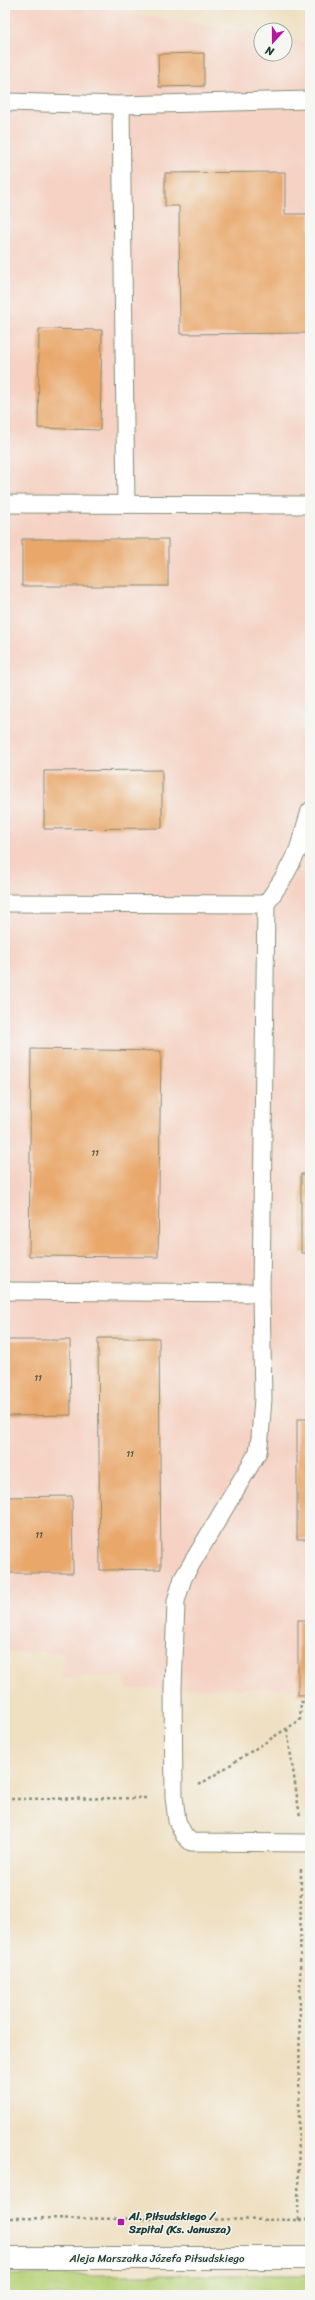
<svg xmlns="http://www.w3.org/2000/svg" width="315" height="2300" viewBox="0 0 315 2300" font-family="Sriracha,sans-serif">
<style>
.built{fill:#f5d2c3}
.green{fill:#b6d177;stroke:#6a8756}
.building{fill:#e9a76b}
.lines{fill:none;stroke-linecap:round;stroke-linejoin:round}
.service-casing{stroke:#878e7b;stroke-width:19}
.tertiary-casing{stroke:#878e7b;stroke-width:24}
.path{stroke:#878e7b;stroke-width:2.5;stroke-dasharray:3 3;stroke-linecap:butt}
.service{stroke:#fff;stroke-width:17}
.tertiary{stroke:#fff;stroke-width:22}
.poi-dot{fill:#b5179e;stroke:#f6f6f2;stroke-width:1.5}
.labels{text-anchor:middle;stroke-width:3;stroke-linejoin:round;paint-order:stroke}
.number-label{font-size:9px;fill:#525842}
.poi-label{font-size:11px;font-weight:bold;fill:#1f3d34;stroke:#f6f6f2;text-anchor:start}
.street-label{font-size:11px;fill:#1f3d34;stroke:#f6f6f2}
</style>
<rect width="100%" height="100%" fill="#f6f6f2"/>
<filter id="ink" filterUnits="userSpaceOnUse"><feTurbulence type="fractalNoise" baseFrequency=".025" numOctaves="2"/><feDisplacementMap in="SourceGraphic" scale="8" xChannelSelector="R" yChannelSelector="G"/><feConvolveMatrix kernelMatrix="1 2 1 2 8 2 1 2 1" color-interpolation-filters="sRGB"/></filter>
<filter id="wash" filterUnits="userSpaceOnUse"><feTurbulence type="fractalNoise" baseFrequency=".012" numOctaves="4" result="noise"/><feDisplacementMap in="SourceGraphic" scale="16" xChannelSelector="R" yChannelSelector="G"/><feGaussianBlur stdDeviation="0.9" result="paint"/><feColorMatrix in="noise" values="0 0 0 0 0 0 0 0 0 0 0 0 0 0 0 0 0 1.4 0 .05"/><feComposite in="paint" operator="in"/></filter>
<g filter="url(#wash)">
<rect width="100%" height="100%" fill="#efe0c2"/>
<path class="built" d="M 5,5 L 78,5 L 261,34 L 261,54 L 285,54 L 285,38 L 310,42 L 310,1695 L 298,1688 L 126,1689 L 126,1676 L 62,1677 L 63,1652 L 5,1652 Z"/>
<rect class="green" x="5" y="2275" width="305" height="20"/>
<g id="blocks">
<g class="building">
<path d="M 204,53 L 204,86 L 159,87 L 158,54 Z"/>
<path d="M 285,172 L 285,214 L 310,214 L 310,333 L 180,334 L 179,206 L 165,206 L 165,173 Z"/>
<path d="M 39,329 L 102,330 L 100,430 L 38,428 Z"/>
<rect x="22" y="539" width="146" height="47"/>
<path d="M 162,770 L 162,828 L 44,829 L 44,771 Z"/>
<path d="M 31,1049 L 161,1051 L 158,1257 L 29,1256 Z"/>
<rect x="301" y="1174" width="9" height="79"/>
<path d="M 98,1338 L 159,1338 L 161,1569 L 100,1570 Z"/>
<path d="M 5,1340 L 70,1340 L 71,1415 L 5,1416 Z"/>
<rect x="297" y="1419" width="13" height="120"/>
<path d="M 72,1496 L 73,1573 L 5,1573 L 5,1497 Z"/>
<rect x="298" y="1620" width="12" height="75"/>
</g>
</g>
</g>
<g filter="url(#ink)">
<use href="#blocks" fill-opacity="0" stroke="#878e7b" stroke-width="1"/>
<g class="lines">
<defs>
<g id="service">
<path d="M 5,102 L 121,105 L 310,100"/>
<path d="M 121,105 L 126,504"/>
<path d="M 5,504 L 310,505"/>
<path d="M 310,811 L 298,850 L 284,877 L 266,904 L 261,1293 L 263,1399 L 260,1437 L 258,1452 L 183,1578 L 176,1601 L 173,1689 L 174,1797 L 177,1821 L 184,1835 L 191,1842 L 310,1843"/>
<path d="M 5,903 L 266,904"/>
<path d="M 5,1291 L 261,1293"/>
</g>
<path id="tertiary" d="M 5,2258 L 310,2258"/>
</defs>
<use href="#service" class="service-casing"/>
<use href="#tertiary" class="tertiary-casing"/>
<g class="path">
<path d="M 287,1729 L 300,1817"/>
<path d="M 199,1785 L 300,1720 L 301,1702 L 310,1702"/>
<path d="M 5,1799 L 149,1798"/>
<path d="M 5,2218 L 310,2220"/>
<path d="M 298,2220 L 301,1868"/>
</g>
<use href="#service" class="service"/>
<use href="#tertiary" class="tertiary"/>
</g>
</g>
<rect class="poi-dot" x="117" y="2218" width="8" height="8" rx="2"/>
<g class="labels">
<g class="number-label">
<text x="95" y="1156">11</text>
<text x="38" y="1381">11</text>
<text x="130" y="1457">11</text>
<text x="39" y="1538">11</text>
</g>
<g class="poi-label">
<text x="129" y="2220">Al. Piłsudskiego /<tspan x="129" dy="13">Szpital (Ks. Janusza)</tspan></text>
</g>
<g class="street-label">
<text x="157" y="2262">Aleja Marszałka Józefa Piłsudskiego</text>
</g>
</g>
<rect width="315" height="2300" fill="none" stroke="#f6f6f2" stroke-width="20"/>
<g transform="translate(273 42) rotate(201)"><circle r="19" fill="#f6f6f2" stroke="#a0aca6"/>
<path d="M0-3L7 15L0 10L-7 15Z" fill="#b5179e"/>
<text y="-6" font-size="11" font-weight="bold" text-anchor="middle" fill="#1f3d34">N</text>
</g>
</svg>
